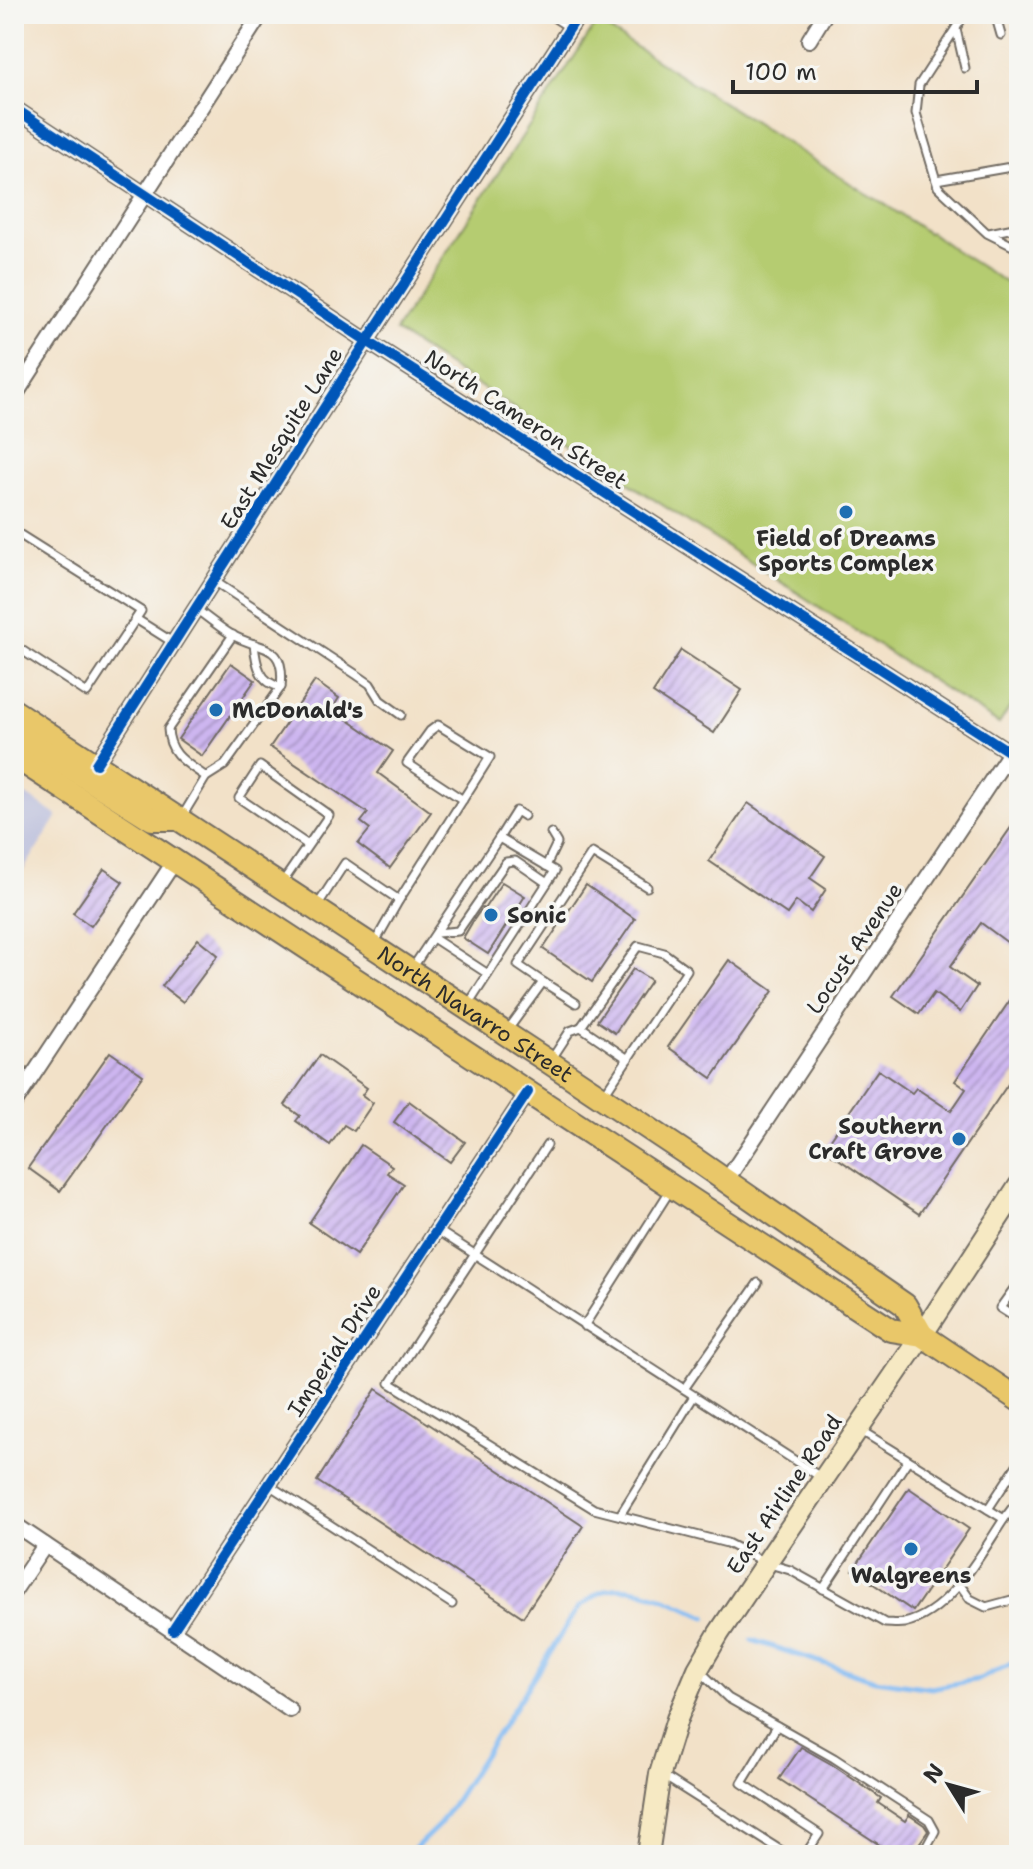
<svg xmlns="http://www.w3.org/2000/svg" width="1033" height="1869" viewBox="0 0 1033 1869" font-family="'Shantell Sans',sans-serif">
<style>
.industrial{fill:#bfc2dd}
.pitch{fill:#b5cc71;stroke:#707c4e;stroke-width:2}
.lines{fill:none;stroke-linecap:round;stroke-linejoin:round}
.stream{stroke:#83bbf3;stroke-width:5}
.building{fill:url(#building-hatch)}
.lane-casing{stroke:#716b62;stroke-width:11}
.street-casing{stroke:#716b62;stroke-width:18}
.secondary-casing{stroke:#716b62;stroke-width:24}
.primary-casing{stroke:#716b62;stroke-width:26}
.lane{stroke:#fff;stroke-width:7}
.street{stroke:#fff;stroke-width:14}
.secondary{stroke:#f6e9c3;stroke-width:20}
.primary{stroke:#e9c769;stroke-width:22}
.cycleway-casing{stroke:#f6f6f2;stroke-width:15}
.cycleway{stroke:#0057b8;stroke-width:10}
.poi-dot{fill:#1f6fb2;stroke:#f6f6f2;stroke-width:3}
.labels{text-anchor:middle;stroke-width:7;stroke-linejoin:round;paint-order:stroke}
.street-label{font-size:22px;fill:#2b2b2b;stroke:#f6f6f2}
.poi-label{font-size:22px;font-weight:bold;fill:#2b2b2b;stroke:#f6f6f2}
</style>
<defs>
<pattern id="building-hatch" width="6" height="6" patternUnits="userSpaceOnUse" patternTransform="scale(2)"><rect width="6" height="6" fill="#cdb6f0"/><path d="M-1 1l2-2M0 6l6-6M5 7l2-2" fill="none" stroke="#a794c3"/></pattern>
</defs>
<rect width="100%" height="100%" fill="#f6f6f2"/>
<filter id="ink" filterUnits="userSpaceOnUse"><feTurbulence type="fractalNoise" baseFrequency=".0125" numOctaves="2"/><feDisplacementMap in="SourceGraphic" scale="16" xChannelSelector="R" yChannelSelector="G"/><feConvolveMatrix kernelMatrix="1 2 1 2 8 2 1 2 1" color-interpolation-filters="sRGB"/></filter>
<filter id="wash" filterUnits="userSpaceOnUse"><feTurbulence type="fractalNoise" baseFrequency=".006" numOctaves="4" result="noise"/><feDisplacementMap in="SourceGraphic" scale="32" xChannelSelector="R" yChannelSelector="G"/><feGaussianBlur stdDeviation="1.8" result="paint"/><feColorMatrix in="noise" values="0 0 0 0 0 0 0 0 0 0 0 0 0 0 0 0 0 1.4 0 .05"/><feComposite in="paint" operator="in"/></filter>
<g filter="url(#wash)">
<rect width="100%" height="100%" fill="#f2e1c8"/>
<path class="industrial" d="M 14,787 L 58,816 L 14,885 Z"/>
<path class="pitch" d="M 597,22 L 870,196 L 880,201 L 928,233 L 930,232 L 956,251 L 1019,291 L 1019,693 L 999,724 L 395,331 Z"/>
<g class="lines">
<g class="stream">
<path d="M 752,1640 L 875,1680 L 931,1688 L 980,1679 L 1019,1659"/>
<path d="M 408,1855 L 440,1824 L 578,1608 C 585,1604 591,1598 598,1594 C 629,1577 677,1604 706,1617"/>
</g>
</g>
<g id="blocks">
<g class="building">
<path d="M 681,650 L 742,690 L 714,733 L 653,693 Z"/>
<path d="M 231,663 L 255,680 L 202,756 L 178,739 Z"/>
<path d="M 315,681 L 339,698 L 332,709 L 393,751 L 378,773 L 431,812 L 390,868 L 358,844 L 370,829 L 361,822 L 368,813 L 270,747 Z"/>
<path d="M 748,803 L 825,856 L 810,878 L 826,889 L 811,912 L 796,901 L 787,914 L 709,861 Z"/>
<path d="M 1019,816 L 1019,938 L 1012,946 L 981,923 L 950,967 L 977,986 L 960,1012 L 934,993 L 919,1014 L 893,996 Z"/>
<path d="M 104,869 L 123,882 L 91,926 L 73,913 Z"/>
<path d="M 502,882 L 525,896 L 488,954 L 463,938 L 473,921 L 482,908 L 484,909 Z"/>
<path d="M 586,885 L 635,919 L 592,982 L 543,949 Z"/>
<path d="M 198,939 L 218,955 L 183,1002 L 162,986 Z"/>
<path d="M 729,960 L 773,991 L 712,1078 L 668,1047 Z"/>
<path d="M 633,969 L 651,980 L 615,1033 L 597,1021 Z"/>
<path d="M 1019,987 L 1019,1068 L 919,1214 L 824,1149 L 878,1070 L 912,1093 L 916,1088 L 951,1111 L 966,1089 L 955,1081 Z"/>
<path d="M 110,1052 L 143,1075 L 60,1191 L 28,1168 Z"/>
<path d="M 320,1055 L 367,1088 L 362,1095 L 373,1103 L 354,1131 L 344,1125 L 330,1145 L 296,1121 L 300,1116 L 285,1105 Z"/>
<path d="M 409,1101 L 465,1142 L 450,1162 L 394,1122 Z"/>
<path d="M 361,1145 L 392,1166 L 387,1173 L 404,1184 L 356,1255 L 309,1223 Z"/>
<path d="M 376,1389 L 583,1526 L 523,1617 L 317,1481 Z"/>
<path d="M 909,1488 L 969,1529 L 913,1611 L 853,1570 Z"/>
<path d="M 801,1747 L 831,1764 L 881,1798 L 878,1803 L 905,1821 L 909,1815 L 924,1825 L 928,1831 L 911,1855 L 895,1855 L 779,1779 Z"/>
</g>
</g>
</g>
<g filter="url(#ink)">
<use href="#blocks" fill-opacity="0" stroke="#716b62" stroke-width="2"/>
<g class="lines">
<defs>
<g id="lane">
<path d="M 965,14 L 919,85 L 916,113 L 938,187 L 987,233 L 1019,249"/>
<path d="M 995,14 L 1001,35"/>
<path d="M 956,29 L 965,68"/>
<path d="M 936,180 L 1011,167"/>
<path d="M 989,233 L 1019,227"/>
<path d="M 14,531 L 141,611 L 87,693 L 14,645"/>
<path d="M 214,581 L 357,675 L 370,684 L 380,700 L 401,715"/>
<path d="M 136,619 L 174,643"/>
<path d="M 254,644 C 256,663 259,683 281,687"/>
<path d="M 206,777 C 187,763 169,755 168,729 L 233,635"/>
<path d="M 183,815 L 206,777 L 225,765 L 281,687 C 286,642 261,651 232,635 C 219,627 208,618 196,609"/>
<path d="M 499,838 L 516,811 L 524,816"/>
<path d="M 546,866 L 557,843 L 551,833"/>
<path d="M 282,883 L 329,815 L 260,766 L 239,798 L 308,845"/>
<path d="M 399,900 L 490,757 L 438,725 L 430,731 L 407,763 L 463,800"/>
<path d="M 317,906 L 345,863 L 399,900 L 374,944"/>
<path d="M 437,933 L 458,931 L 506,862 L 515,861 L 547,883"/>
<path d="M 433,938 L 488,974"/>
<path d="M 411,970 L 499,838 L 555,871 L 468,1005"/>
<path d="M 543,982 L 518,965 L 592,853 L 647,887"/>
<path d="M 507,1031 L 543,982 L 576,1003"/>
<path d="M 551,1060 L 570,1031 L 581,1027"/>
<path d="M 603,1096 L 687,970 L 664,953 L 638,946 L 581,1027 L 628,1059"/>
<path d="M 547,1145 L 390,1383 L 594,1509 L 727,1543 L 766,1563 L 790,1570 L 885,1623 C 891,1623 898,1624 904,1623 C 950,1613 980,1555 1004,1519"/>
<path d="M 437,1230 L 822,1478"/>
<path d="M 1018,1283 L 1000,1308 L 1019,1320"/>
<path d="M 584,1326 L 671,1189"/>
<path d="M 684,1389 L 758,1283"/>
<path d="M 860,1430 L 1004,1519 L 1019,1499"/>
<path d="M 269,1485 L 452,1604"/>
<path d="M 988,1509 L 1019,1462"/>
<path d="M 620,1515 L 694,1396"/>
<path d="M 960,1585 L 970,1599 L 986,1607 L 1019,1598"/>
<path d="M 823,1589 L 908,1460"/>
<path d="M 700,1671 L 728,1698 L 834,1758 L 929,1820 L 935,1831 L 922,1855"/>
<path d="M 777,1726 L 742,1783 L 819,1834 L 805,1855"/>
<path d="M 662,1775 L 788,1855"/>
</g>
<g id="street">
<path d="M 555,14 L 572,25"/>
<path d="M 809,40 L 825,14"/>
<path d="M 14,108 L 367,341 L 1019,758"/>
<path d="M 14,397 L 261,14"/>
<path d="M 96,764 L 367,341 L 579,14"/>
<path d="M 14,1104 L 174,862"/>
<path d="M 726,1181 L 1019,739"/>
<path d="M 14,1524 L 290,1710"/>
<path d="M 14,1591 L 45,1545"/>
<path d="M 173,1630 L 528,1092"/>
</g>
<path id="secondary" d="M 648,1855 L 660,1774 L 677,1719 L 698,1669 L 719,1633 L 766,1563 L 922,1335 L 1019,1186"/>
<g id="primary">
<path id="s1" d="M 14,711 L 549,1062 L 693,1158 L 905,1305 L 922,1335"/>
<path d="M 14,732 L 152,819 L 180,819"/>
<path d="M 14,756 L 891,1330 L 922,1335 L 1019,1400"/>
</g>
</defs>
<use href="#lane" class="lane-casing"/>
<use href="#street" class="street-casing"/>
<use href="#secondary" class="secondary-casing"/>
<use href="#primary" class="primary-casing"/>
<use href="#lane" class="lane"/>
<use href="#street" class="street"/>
<use href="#secondary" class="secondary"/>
<use href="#primary" class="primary"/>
<defs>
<g id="cycleway">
<path d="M 14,108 L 367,341 L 1019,758"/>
<path d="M 96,764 L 367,341 L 579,14"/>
<path d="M 173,1630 L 528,1092"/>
</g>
</defs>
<use href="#cycleway" class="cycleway-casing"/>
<use href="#cycleway" class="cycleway"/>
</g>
</g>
<g class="poi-dot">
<circle cx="846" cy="512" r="8"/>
<circle cx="216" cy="710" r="8"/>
<circle cx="491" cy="915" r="8"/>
<circle cx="959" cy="1139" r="8"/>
<circle cx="911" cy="1549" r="8"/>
</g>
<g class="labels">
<g class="street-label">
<text transform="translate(526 419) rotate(33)" y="8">North Cameron Street</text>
<text transform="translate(281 438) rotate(-58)" y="8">East Mesquite Lane</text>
<text transform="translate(854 948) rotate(-56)" y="8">Locust Avenue</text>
<text dy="8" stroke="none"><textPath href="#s1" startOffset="552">North Navarro Street</textPath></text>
<text transform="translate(334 1350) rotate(-57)" y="8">Imperial Drive</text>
<text transform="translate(784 1494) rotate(-56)" y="8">East Airline Road</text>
</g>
<g class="poi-label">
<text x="846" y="546">Field of Dreams<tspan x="846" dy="25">Sports Complex</tspan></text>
<text x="232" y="718" text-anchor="start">McDonald's</text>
<text x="507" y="923" text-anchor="start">Sonic</text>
<text x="943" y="1134" text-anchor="end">Southern<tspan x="943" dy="25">Craft Grove</tspan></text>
<text x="911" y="1583">Walgreens</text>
</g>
</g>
<rect width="1033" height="1869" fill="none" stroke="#f6f6f2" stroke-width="48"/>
<g transform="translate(949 1785) rotate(307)" stroke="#f6f6f2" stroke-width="6" paint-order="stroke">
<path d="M0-6L14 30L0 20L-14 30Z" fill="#2b2b2b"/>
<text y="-12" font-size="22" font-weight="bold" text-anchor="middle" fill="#2b2b2b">N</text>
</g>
<path d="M733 80v12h244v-12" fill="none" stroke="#2b2b2b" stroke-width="4"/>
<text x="745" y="80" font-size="24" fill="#2b2b2b" stroke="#f6f6f2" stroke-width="6" paint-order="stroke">100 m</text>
</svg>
